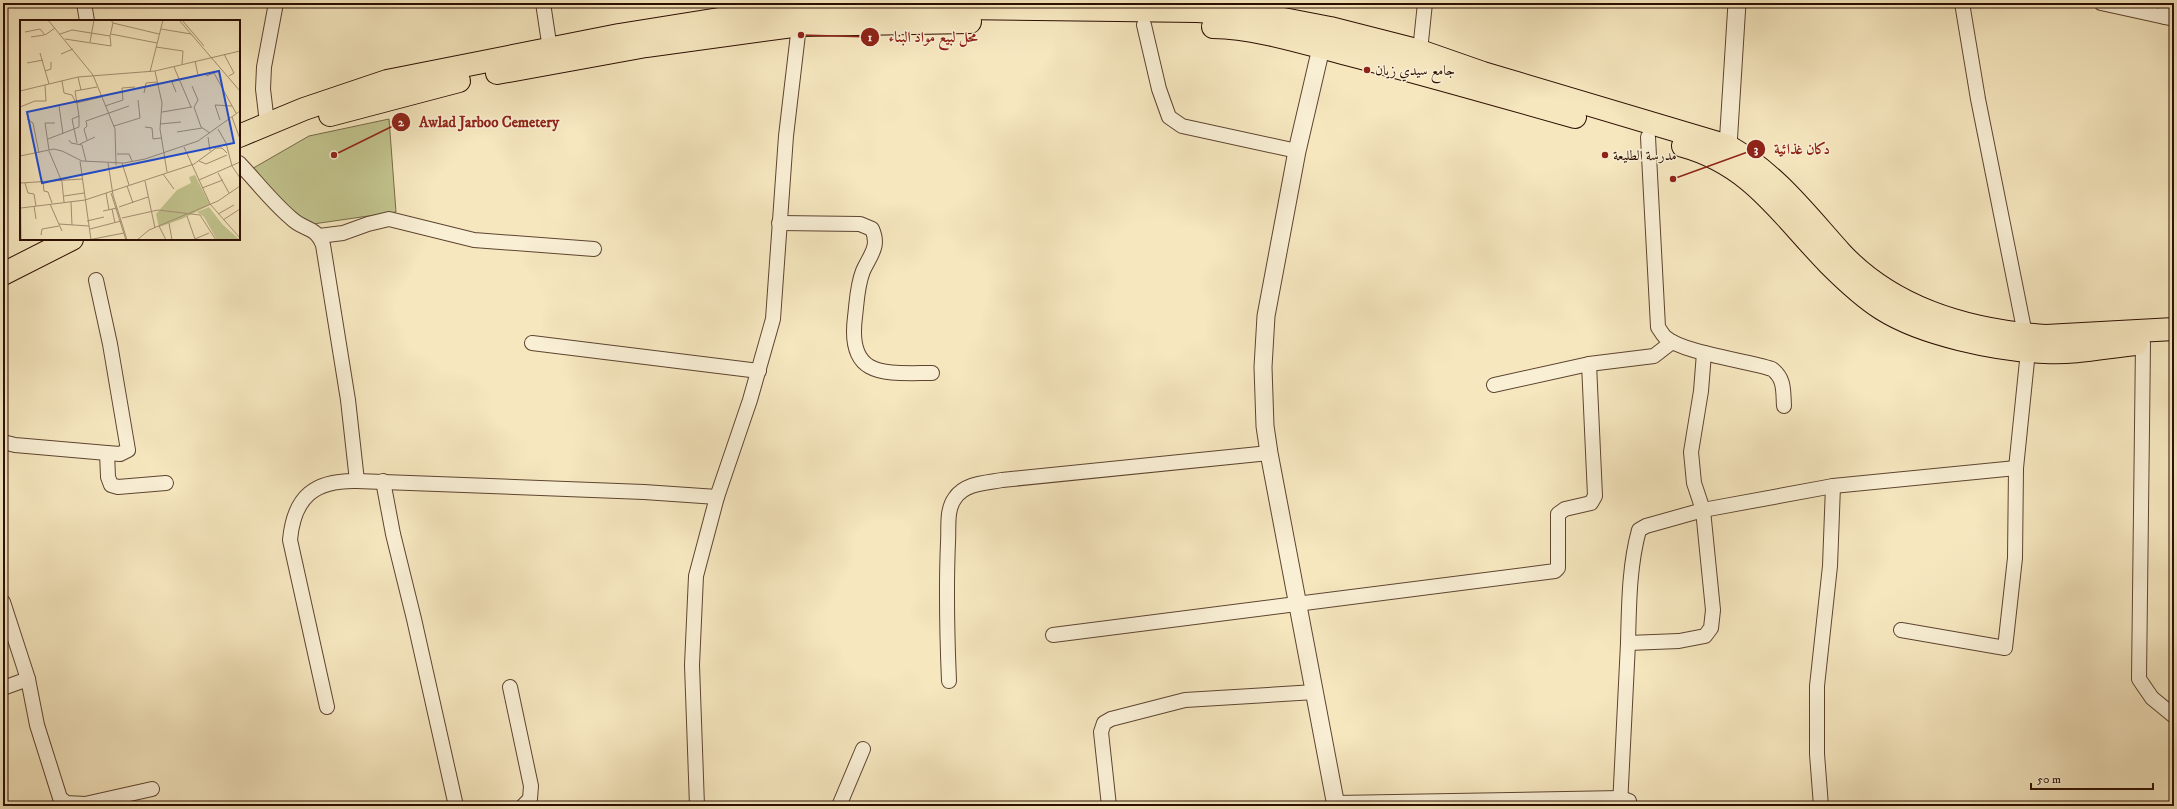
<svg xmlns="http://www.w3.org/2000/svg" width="2177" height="809" viewBox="0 0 2177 809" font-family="'IM FELL DW Pica',Amiri,serif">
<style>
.green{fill:#c2c48e;stroke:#776947}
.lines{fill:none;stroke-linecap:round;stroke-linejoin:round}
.minor-casing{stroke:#5e4430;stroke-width:16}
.tertiary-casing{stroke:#5e4430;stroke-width:19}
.primary-casing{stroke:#2c0e00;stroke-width:24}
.minor{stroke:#f9efd5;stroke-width:14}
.tertiary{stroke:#f9efd5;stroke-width:17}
.primary{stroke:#f6e7bf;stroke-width:22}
.poi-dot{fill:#8f2418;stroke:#f9efd5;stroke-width:1.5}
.labels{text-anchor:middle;stroke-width:3;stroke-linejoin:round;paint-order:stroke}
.poi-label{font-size:14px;fill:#2c0e00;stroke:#f9efd5;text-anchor:start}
.inset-road{fill:none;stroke:#a59073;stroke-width:1}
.view{fill:#1d4ed8;fill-opacity:0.15;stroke:#1d4ed8;stroke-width:2}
.inset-edge{fill:none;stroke:#2c0e00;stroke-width:2}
.leader{fill:none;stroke:#8f2418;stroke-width:1.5}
.callout-dot{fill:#8f2418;stroke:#f9efd5;stroke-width:1.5}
.mark-label{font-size:12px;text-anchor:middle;font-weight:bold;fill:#fff}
.callout-label{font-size:15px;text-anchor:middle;font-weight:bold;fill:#8f2418;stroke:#f9efd5;stroke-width:3;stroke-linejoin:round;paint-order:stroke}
</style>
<rect width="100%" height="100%" fill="#f6e7bf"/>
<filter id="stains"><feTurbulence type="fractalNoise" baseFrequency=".005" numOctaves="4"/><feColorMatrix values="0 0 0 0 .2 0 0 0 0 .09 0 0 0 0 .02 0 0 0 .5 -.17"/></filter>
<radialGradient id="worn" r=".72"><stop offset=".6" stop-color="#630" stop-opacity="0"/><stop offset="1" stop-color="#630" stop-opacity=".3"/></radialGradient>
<path class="green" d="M 389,119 L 396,212 L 313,224 L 285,215 L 243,174 L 309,136 Z"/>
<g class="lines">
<defs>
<g id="minor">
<path d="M 84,3 L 87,21"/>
<path d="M 543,3 L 551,56"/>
<path d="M 1962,3 L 1978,99 L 2025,334"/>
<path d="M 2101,3 L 2174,19"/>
<path d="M 2165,17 L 2166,3"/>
<path d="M 1144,25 L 1159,89 L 1169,117 L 1182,126 L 1297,151"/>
<path d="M 1417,58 L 1420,51 L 1425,3"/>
<path d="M 267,123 L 263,89 L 264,67 L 276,3"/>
<path d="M 1648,137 L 1658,327 C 1660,330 1662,334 1665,337 C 1683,353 1745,360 1772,369 C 1785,379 1783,391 1784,406"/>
<path d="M 239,163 C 256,181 272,202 291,218 C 304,231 315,225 323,245 L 348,400 L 357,481 C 315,480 294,496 290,540 L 327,707"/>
<path d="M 779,223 L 860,224 L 872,229 C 880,247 870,255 863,271 C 857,286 857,301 855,317 C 847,379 885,373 932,373"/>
<path d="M 319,236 L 343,233 L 368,224 L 389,219 L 474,240 L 594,249"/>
<path d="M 532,343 L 759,371"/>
<path d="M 2143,343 L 2139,679 L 2152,698 L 2174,716"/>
<path d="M 1494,385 L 1589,364 L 1654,356 L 1672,342"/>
<path d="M 3,442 L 15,445 L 107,453 L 120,454 L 128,450 L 110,344 L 96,280"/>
<path d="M 107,453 L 108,477 L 111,485 L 118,487 L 166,483"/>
<path d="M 357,481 L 644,492 L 717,497"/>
<path d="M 383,481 L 393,534 L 414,619 L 456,806"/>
<path d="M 3,602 L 28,679 L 37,725 L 60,798 L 66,803 L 85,804 L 152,789"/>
<path d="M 1901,630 L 2005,648 L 2015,558 L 2016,468 L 2028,351"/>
<path d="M 1053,635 L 1555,571 L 1558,568 L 1558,514 L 1565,509 L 1591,503 L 1595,496 L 1589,364"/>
<path d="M 1628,643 C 1629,606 1629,566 1639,530 L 1646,526 L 1703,510 L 1833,486 L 2016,468"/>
<path d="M 949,681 C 947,634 946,589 948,542 C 949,528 946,510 955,498 C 965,483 986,483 1002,480 L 1269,453"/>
<path d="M 510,687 L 531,786 L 530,799 L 523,806"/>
<path d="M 3,688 L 28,679"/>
<path d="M 1335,803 L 1621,798 L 1629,801 L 1630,806"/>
<path d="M 697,806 L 692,665 L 696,576 L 717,497 L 750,400 L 773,319 L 786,136 L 800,17"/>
<path d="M 839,806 L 863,749"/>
<path d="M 1109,806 L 1101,732 L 1104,723 L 1111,719 L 1185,700 L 1315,692"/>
<path d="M 1620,806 L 1628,643 L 1679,641 L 1705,636 L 1711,628 L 1713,610 L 1703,510 L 1694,483 L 1691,452 L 1701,391 L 1704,353"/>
<path d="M 1821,806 L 1817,754 L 1817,686 L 1830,566 L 1833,486"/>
</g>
<g id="tertiary">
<path d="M 1327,36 L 1321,48 L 1297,151 L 1266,316 L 1263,367 L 1265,426 L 1269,453 L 1336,806"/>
<path d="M 1722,157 L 1728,146 L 1737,3"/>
</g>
<g id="primary">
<path d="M 1213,27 C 1257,28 1300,42 1343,53 C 1421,73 1498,95 1575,117"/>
<path d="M 497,73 L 646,46 L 800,25 L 970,22"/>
<path d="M 330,115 L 459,81"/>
<path d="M 239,136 L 304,109 L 387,81 L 619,35 L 801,6 L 1197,11 L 1263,15 L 1330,28 L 1420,51 L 1483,73 L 1728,146 C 1777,175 1805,213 1842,254 C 1895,310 1971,331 2046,336 L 2174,329"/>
<path d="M 1683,146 C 1752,165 1782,216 1829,264 C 1845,280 1863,297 1882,309 C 1923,335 1997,350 2045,352 C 2075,354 2106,347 2136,344"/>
<path d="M 3,274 L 72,239"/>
</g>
</defs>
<use href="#minor" class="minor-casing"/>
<use href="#tertiary" class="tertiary-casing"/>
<use href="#primary" class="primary-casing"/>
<use href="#minor" class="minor"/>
<use href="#tertiary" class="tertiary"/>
<use href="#primary" class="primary"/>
</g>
<g class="poi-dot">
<circle cx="1367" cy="70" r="4"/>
<circle cx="1605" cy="155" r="4"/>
</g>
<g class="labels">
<g class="poi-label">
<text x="1375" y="75">جامع سيدي زيان</text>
<text x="1613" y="160">مدرسة الطليعة</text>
</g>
</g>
<g transform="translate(20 20)">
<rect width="220" height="220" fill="#f6e7bf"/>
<path d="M 175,155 L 190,185 L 162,199 L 139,207 L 136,194 L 157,170 L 171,163 L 169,157 ZM 189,187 L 203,205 L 220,220 L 197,220 L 184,197 L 177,192 Z" fill="#c2c48e"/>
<path class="inset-road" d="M 28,0 L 73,55 L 95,109 L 96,145M 159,0 L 220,71M 162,0 L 184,26M 93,3 L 139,14M 141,9 L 171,14M 5,12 L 20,9 L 25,15 L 35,8M 40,14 L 52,10 L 90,16M 91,14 L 137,23M 11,17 L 24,15M 45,19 L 91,26 L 90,16 L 93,3 L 91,0M 70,22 L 74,0M 136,27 L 163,31 L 162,44M 20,33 L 29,64M 41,34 L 53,29M 204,34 L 214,53 L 209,56M 175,41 L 178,55M 7,43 L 23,40M 154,47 L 171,87M 25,51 L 31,49 L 31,42M 135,51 L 142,83 L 140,109 L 147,152M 130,52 L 143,0M 186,56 L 194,53 L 216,93M 58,57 L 61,70M 42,61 L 44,73 L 52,75 L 56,83 L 81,77M 172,66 L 178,80 L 174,87 L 181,107 L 190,113M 0,71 L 58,57 L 135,51 L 220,31M 156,72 L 152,62 L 158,59M 124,73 L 126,63 L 137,62M 39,86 L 43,114M 85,86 L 103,80 L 102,68 L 115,67M 0,87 L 15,81 L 26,81 L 25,65M 142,92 L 172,87M 212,97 L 220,119M 7,99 L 13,103 L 19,133M 200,100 L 195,85 L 212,86M 140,104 L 161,102M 94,106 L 120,98 L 118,80M 125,107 L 132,108 L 133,119 L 141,118M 198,109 L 206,123 L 212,146 L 220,158M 157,112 L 182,108M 188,117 L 190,131M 28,119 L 59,107 L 59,96M 49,120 L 51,123 L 62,125 L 66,141M 67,120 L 64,109 L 67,106 L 66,101 L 109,86M 57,123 L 52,99 L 59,96 L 55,71 L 77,67M 60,124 L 75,117M 164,127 L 190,184 L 220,218M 29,130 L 25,103 L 35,103M 29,131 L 42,162 L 44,182M 97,134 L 109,134 L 112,141M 0,136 L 34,129 L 42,131 L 62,141 L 104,143 L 125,139 L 178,121 L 220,91M 60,141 L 71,220M 179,141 L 186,144 L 207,135M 88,143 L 93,175 L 107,220M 102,143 L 109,165M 0,144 L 1,220M 198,153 L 209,173M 143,154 L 154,169M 179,160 L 220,142M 125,161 L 135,208M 23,162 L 24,171 L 28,172 L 32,183M 1,163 L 62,159M 5,163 L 8,173 L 14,174 L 16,186M 107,166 L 113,183M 182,168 L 203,160M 86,173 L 89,190M 91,173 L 106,220M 44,176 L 64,173M 51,182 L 52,205M 30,184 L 42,211M 14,186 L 16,199M 99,187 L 128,177M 1,188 L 65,180 L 174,144 L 196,128 L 202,128 L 207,133M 92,189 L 95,203M 83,191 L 97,188M 198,194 L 214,185M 167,196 L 175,219M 102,198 L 138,190 L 180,195 L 196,220M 203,200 L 220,189M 67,201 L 84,197M 149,203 L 152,220M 39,204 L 69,206M 139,206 L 146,220M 70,209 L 101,201M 21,215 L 22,209 L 39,206M 175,219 L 189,213M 68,220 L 104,213M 117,220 L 129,210 L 198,181 L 220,166"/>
<path class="view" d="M 199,51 L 214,123 L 22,163 L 7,92 Z"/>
<rect width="220" height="220" class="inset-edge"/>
</g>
<path class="leader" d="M801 35L870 37M334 155L401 122M1673 179L1756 149"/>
<g class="callout-dot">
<circle cx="801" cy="35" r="4"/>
<circle cx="334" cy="155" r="4"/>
<circle cx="1673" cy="179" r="4"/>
<circle cx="870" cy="37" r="10"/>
<circle cx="401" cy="122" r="10"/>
<circle cx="1756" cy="149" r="10"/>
</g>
<g class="mark-label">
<text x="870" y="41">1</text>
<text x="401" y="126">2</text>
<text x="1756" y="153">3</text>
</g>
<g class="callout-label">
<text x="933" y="42">محل لبيع مواد البناء</text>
<text x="489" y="127">Awlad Jarboo Cemetery</text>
<text x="1802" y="154">دكان غذائية</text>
</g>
<rect width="2177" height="809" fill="none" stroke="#f6e7bf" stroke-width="16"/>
<rect x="4" y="4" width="2169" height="801" fill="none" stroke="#2c0e00" stroke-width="2"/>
<rect x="8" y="8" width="2161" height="793" fill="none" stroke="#2c0e00"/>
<path d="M2031 783v6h122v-6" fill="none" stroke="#2c0e00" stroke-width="2"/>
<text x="2037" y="783" font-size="12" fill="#2c0e00" stroke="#f9efd5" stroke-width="3" paint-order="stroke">50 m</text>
<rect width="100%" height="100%" filter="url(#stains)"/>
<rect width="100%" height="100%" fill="url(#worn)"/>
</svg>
